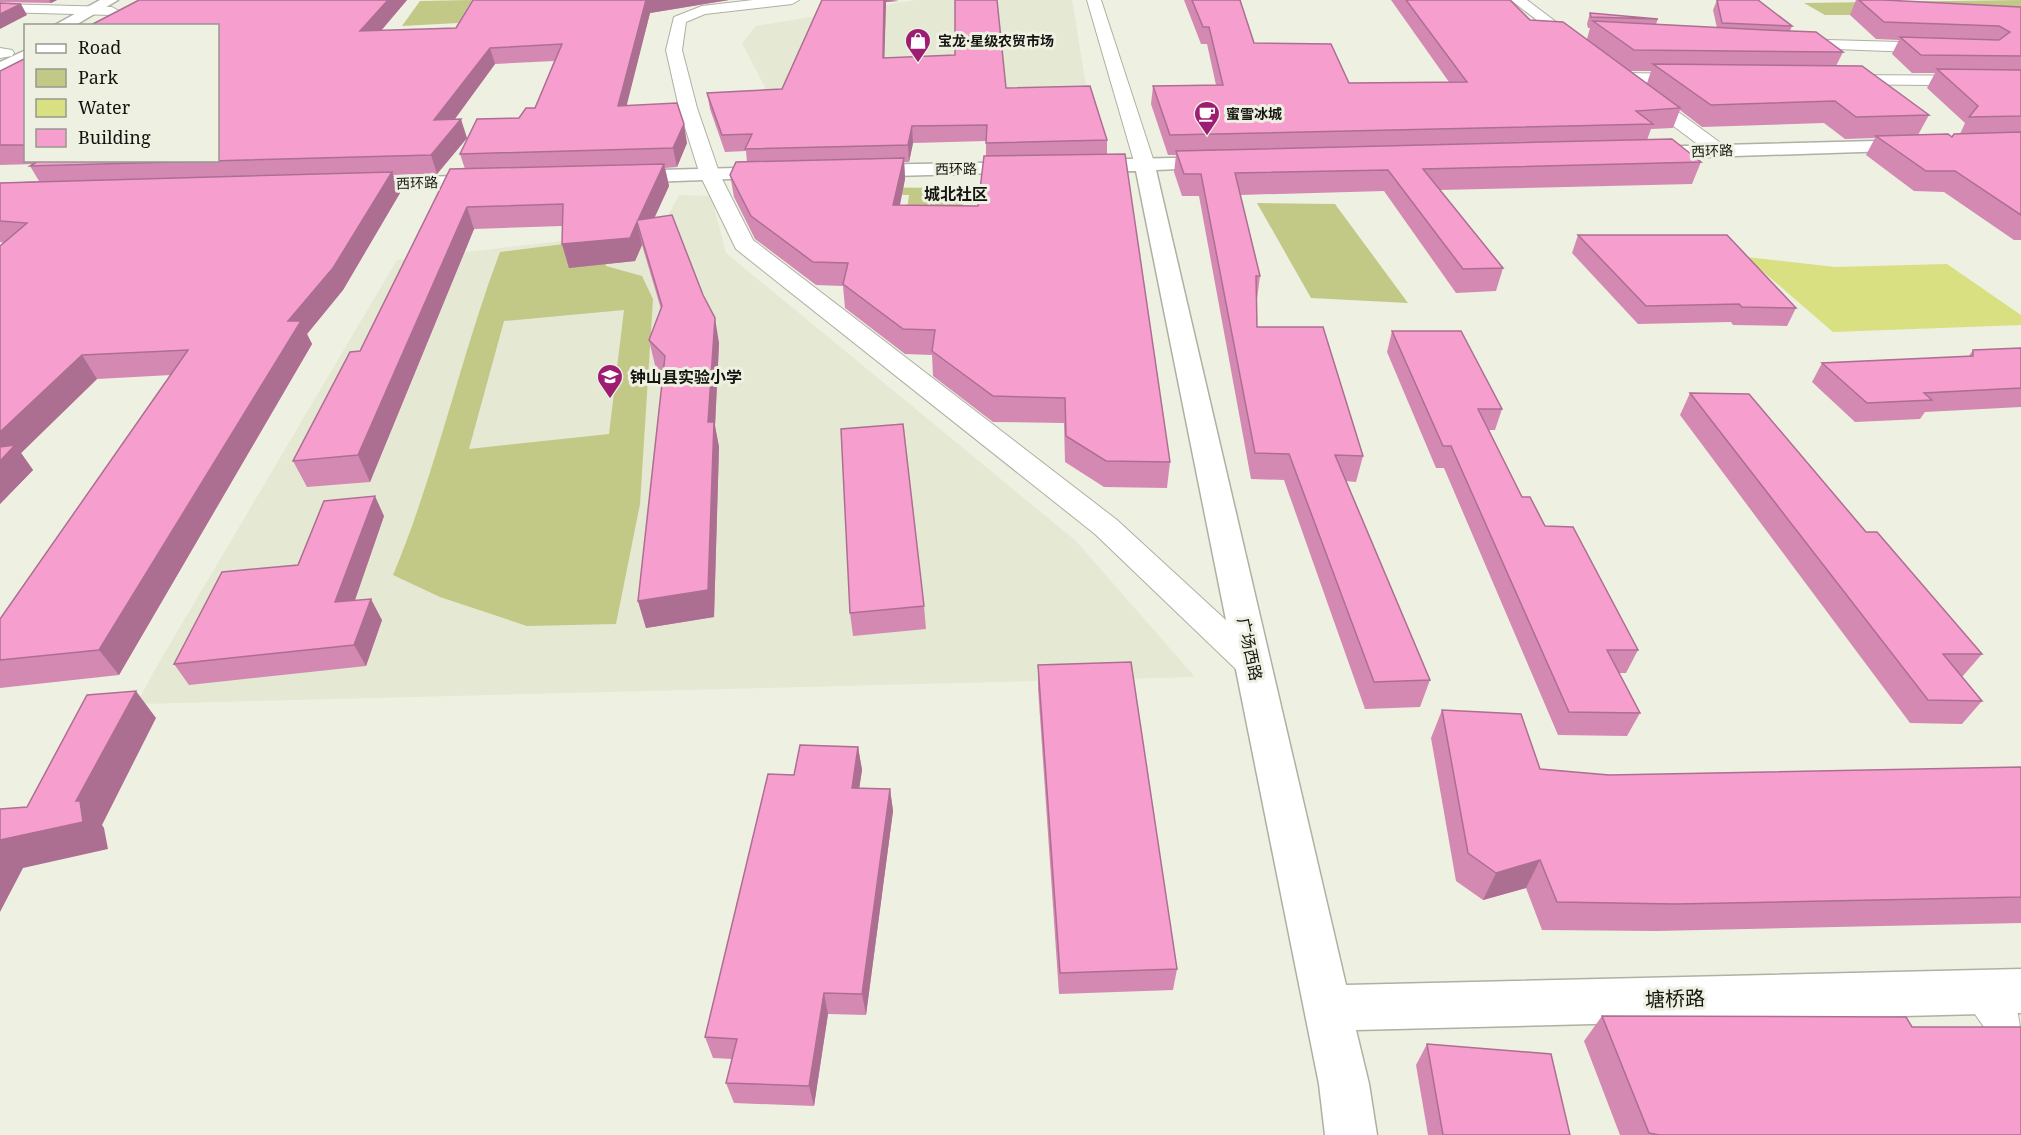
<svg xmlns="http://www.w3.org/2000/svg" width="2021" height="1135" viewBox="0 0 2021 1135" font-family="'Noto Serif','Noto Sans SC',serif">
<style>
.built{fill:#e5e8d2}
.green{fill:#c2c886;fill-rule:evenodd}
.water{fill:#d8e082}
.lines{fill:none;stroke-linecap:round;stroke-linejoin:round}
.minor-casing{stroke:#aeb0a2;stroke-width:2}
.tertiary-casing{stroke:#aeb0a2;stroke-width:3}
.secondary-casing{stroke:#aeb0a2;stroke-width:3}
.minor{fill:#fff;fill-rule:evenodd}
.tertiary{fill:#fff;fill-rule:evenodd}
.secondary{fill:#fff;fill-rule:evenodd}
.wall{fill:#d489b2;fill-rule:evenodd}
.shaded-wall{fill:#ac6f91}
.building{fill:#f69fcf;stroke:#ac6f91;stroke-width:1.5}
.labels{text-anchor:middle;stroke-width:6;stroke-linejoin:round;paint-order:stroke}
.far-poi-label{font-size:14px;font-weight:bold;fill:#141510;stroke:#eef0e2;text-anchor:start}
.far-street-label{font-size:14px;fill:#141510;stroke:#eef0e2}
.far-quarter-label{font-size:16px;font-weight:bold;fill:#141510;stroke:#eef0e2}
.poi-label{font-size:16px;font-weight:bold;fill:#141510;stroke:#eef0e2;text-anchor:start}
.street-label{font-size:16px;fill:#141510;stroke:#eef0e2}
.near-street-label{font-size:20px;fill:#141510;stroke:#eef0e2}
</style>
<rect width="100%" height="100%" fill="#eef0e2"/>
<g class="built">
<path d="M 916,0 L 1072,0 L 1086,85 L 769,95 L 742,43 L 756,26 Z"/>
<path d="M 679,195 L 711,196 L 726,253 L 1076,541 L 1195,677 L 137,704 L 154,671 L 397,260 L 561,241 L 663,225 Z"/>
</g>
<g class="green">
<path d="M 472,0 L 458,23 L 402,26 L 420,1 Z"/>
<path d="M 2021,0 L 2021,48 L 1850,15 L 1825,15 L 1804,3 Z"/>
<path d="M 811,187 L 964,188 L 961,225 L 905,225 L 909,195 L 842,195 Z"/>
<path d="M 1257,203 L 1335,204 L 1408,303 L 1311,298 Z"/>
<path d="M 604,239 L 606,266 L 642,276 L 653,299 L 640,504 L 616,624 L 527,626 L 440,597 L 393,575 C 437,470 460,358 500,252 ZM 624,310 L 609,434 L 469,449 L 504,321 Z"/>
</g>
<path class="water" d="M 1746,257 L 1835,267 L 1947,264 L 2021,315 L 2021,325 L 1833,332 Z"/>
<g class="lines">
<defs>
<g id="minor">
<path d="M 753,0 L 799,0 L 792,4 L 705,14 L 686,22 L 682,50 L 697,108 L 720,175 L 753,240 L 1117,520 L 1266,657 L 1271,666 L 1266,675 L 1254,679 L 1242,675 L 1095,534 L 736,249 L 700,175 L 679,108 L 666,50 L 674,17 L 702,6 Z"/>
<path d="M 1087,0 L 1101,0 L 1155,165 L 1152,169 L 1138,169 L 1135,165 Z"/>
<path d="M 1511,0 L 1527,0 L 1588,46 L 1580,51 L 1574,49 Z"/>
<path d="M 0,4 L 112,7 L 119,11 L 112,15 L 0,12 Z"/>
<path d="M 1790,39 L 1938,43 L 1946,48 L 1938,53 L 1785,47 L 1782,44 L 1785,41 Z"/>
<path d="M 0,48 L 12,50 L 14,53 L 12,56 L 0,58 Z"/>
<path d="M 1622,73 L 1690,74 L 1698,79 L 1690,84 L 1616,82 L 1614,78 Z"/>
<path d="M 1839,75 L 2021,76 L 2021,86 L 1833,84 L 1831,80 L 1833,76 Z"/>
<path d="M 1641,88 L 1647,89 L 1726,147 L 1728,151 L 1726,155 L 1712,155 L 1635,97 L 1632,93 L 1635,89 Z"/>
<path d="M 1986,971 C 2021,988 2021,1024 2021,1063 L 2005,1057 L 1970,1007 L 1964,992 L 1970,977 Z"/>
</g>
<g id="tertiary">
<path d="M 1914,140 L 1921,142 L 1924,146 L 1921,150 L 1645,159 L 1638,157 L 1635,153 L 1638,149 L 1645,147 Z"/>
<path d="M 1218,157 L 1225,159 L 1228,163 L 1225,167 L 1156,170 L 1346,985 L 2021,969 L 2021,1013 L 1356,1030 L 1369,1084 L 1377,1135 L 1325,1135 L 1319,1084 L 1136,171 L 1081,172 L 1074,170 L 1071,166 L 1074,162 L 1081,160 Z"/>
<path d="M 1027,162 L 1034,164 L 1037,168 L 1034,172 L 859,177 L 852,175 L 849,171 L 852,167 L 859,165 Z"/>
<path d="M 775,167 L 782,169 L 785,173 L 782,177 L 622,183 L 615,181 L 612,177 L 615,173 L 622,171 Z"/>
<path d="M 490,175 L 497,177 L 500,181 L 497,185 L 352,191 L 345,189 L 342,185 L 345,181 L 352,179 Z"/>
</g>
<g id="secondary">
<path d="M 100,0 L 118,0 L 74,26 L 53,26 Z"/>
<path d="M 26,50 L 26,62 L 0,74 L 0,62 Z"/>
</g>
</defs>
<use href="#minor" class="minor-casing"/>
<use href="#tertiary" class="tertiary-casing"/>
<use href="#secondary" class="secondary-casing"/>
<use href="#minor" class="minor"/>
<use href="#tertiary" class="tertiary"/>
<use href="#secondary" class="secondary"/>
</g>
<g class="wall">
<path d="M 0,0 L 57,0 L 51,3 L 0,2 Z"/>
<path d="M 139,0 L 407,0 L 381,31 L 456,28 L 473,0 L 729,0 L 650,13 L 626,106 L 687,143 L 677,167 L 665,168 L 669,186 L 654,218 L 719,343 L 715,426 L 719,447 L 714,617 L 646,628 L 638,601 L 663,373 L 655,365 L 649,340 L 661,309 L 642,245 L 635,261 L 569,268 L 562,244 L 562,226 L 474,229 L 370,482 L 307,487 L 293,461 L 360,351 L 465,169 L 460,154 L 535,108 L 554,61 L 495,64 L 454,120 L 467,138 L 437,174 L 393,175 L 400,193 L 343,290 L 307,334 L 312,344 L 119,675 L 0,688 L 0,619 L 171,375 L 97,379 L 21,453 L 33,470 L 0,504 L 0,246 L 4,243 L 0,242 L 0,183 L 39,181 L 30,166 L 34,164 L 0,165 L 0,71 L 26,58 L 26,160 L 218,160 Z"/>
<path d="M 822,0 L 899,0 L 886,2 L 884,58 L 1006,88 L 1107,140 L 1107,154 L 1170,462 L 1167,488 L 1104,487 L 1065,462 L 1064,423 L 993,422 L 933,376 L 932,355 L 905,354 L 845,308 L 843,286 L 816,285 L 755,239 L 734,197 L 730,175 L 747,162 L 746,151 L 725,152 L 710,109 L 707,93 L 782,89 ZM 986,141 L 986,156 L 978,206 L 900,205 L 905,179 L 904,162 L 909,162 L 913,143 Z"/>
<path d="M 1184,0 L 1240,0 L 1254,43 L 1349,83 L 1449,82 L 1391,0 L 1510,0 L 1530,20 L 1587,39 L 1590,28 L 1588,28 L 1587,24 L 1590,13 L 1658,19 L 1656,24 L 1717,28 L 1713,10 L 1717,0 L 1792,26 L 1790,31 L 1843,52 L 1836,66 L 1929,115 L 1918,135 L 1952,137 L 1960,134 L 1965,123 L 1927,88 L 1935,73 L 1912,73 L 1892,54 L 1899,40 L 1876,39 L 1850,15 L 1856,0 L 1884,0 L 2021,7 L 2021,240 L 2014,240 L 1944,192 L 1914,191 L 1866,155 L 1875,138 L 1845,139 L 1824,123 L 1702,127 L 1680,110 L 1673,128 L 1651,129 L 1647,140 L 1701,162 L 1692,184 L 1440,190 L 1503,268 L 1496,291 L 1456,293 L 1384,191 L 1240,195 L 1260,276 L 1257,299 L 1257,327 L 1363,456 L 1356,482 L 1346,481 L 1430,680 L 1420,707 L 1365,709 L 1284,480 L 1251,479 L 1199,196 L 1182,196 L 1174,172 L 1176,155 L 1168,155 L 1151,104 L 1153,86 L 1216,85 L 1207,44 L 1201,44 ZM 1630,71 L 1651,71 L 1647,83 Z"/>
<path d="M 1578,235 L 1796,308 L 1787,326 L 1733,325 L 1731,322 L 1638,324 L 1572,253 Z"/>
<path d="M 1392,331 L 1502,409 L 1495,430 L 1489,430 L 1522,497 L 1638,650 L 1626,673 L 1619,673 L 1640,713 L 1627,736 L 1558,735 L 1444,468 L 1436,468 L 1387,352 Z"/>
<path d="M 2021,348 L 2021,407 L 1925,412 L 1920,419 L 1855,422 L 1812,382 L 1822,363 L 1969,356 L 1973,350 Z"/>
<path d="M 1690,393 L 1866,532 L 1982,654 L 1962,677 L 1982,701 L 1962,724 L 1910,723 L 1680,415 Z"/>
<path d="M 384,516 L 355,600 L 382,620 L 366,666 L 189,685 L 174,664 L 298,565 Z"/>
<path d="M 924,606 L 926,629 L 853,636 L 850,613 Z"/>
<path d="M 1038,665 L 1177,969 L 1173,990 L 1059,994 L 1038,688 Z"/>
<path d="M 1442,710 L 1540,769 L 1609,775 L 2021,767 L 2021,923 L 1656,931 L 1542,930 L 1526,888 L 1483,900 L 1456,881 L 1431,738 Z"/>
<path d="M 858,747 L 862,770 L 859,788 L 890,789 L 893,811 L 866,1015 L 828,1014 L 814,1106 L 734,1103 L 726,1083 L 732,1059 L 713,1058 L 705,1037 L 794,775 Z"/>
<path d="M 1602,1016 L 1912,1027 L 2021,1135 L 1620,1135 L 1584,1041 Z"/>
<path d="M 1427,1044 L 1570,1135 L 1428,1135 L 1416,1065 Z"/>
</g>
<g class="shaded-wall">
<path d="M 49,0 L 57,0 L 51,3 Z"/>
<path d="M 388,0 L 407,0 L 366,48 L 360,31 Z"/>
<path d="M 646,0 L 729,0 L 650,13 L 622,124 L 618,106 Z"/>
<path d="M 884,0 L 899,1 L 886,2 L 884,73 L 883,58 Z"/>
<path d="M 21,4 L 27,15 L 0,29 L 0,14 Z"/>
<path d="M 490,48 L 495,64 L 441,138 L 434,120 Z"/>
<path d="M 461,119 L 467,138 L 437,174 L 431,155 Z"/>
<path d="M 684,124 L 687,143 L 677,167 L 673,148 Z"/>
<path d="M 912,126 L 913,143 L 909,162 L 908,145 Z"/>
<path d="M 904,158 L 905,179 L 895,228 L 893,205 Z"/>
<path d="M 664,164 L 669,186 L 643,243 L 638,220 Z"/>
<path d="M 392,172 L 400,193 L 343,290 L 307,334 L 312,344 L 119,675 L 99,650 L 288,321 Z"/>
<path d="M 467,207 L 474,229 L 370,482 L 358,455 Z"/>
<path d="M 637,222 L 642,245 L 635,261 L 569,268 L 562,244 Z"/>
<path d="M 715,318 L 719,343 L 715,426 L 719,447 L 714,617 L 646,628 L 638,601 L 708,422 Z"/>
<path d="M 82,355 L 97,379 L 21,453 L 33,470 L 0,504 L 0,432 Z"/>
<path d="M 375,496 L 384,516 L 347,623 L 335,602 Z"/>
<path d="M 371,599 L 382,620 L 366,666 L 354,645 Z"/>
<path d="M 136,691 L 156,718 L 102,825 L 104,828 L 108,849 L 23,868 L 0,912 L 0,840 L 76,801 Z"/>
<path d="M 858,747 L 862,770 L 856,810 L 852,788 Z"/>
<path d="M 890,789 L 893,811 L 866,1015 L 862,994 Z"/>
<path d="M 1540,860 L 1526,888 L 1483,900 L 1496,873 Z"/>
<path d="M 824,993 L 828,1014 L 814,1106 L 809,1086 Z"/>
</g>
<g class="building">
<path d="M 139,0 L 388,0 L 360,31 L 456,28 L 473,0 L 646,0 L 618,106 L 677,103 L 684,124 L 673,148 L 460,154 L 477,119 L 519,118 L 526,108 L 535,108 L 562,44 L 490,48 L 434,120 L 461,119 L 431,155 L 30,166 L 40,160 L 218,160 L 218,26 L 89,26 Z"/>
<path d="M 822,0 L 884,0 L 883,58 L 955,55 L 955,0 L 997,0 L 1006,88 L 1090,86 L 1107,140 L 986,143 L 987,125 L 912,126 L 908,145 L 745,149 L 752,134 L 722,135 L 707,93 L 782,89 Z"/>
<path d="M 1192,0 L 1240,0 L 1254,43 L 1331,44 L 1349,83 L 1467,82 L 1406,0 L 1510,0 L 1530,20 L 1563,22 L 1680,108 L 1636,111 L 1653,124 L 1170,135 L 1153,86 L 1223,85 L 1209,27 L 1203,27 Z"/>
<path d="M 1717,0 L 1758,0 L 1792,26 L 1722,23 Z"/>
<path d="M 1859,0 L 1884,0 L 2020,7 L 2021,7 L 2021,56 L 1921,55 L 1900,37 L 1999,40 L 2010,32 L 1999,26 L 1884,22 Z"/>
<path d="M 0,3 L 21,4 L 0,14 Z"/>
<path d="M 1590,13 L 1658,19 L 1591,17 Z"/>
<path d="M 1593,21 L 1766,30 L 1816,32 L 1843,52 L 1634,50 Z"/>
<path d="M 26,58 L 26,145 L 0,145 L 0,71 Z"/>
<path d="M 1653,64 L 1862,66 L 1929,115 L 1856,117 L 1835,101 L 1711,105 Z"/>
<path d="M 1937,69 L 2021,70 L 2021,116 L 1969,117 L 1978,106 Z"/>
<path d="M 2021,132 L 2021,215 L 1955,171 L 1926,171 L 1876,136 L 1948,134 L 1952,137 L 1954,134 Z"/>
<path d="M 1672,139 L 1701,162 L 1423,169 L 1503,268 L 1463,269 L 1388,170 L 1235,173 L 1260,276 L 1256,276 L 1257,327 L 1323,327 L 1363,456 L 1335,455 L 1430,680 L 1374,682 L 1289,454 L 1255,453 L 1201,174 L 1184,174 L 1176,151 Z"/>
<path d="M 1125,154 L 1170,462 L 1106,461 L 1066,436 L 1065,398 L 993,396 L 932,351 L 935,330 L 903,329 L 843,284 L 848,263 L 813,262 L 751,216 L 730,175 L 736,162 L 904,158 L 893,205 L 978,206 L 984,156 Z"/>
<path d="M 664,164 L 638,220 L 672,215 L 703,295 L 715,318 L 708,422 L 714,422 L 708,590 L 638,601 L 665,356 L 649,340 L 662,306 L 637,222 L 630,238 L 562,244 L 563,204 L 467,207 L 358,455 L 293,461 L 350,352 L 360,351 L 450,169 Z"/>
<path d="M 392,172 L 333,268 L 288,321 L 301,321 L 99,650 L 0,660 L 0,619 L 188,350 L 82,355 L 0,432 L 0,246 L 27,223 L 0,221 L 0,183 Z"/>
<path d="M 1578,235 L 1727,235 L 1796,308 L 1742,307 L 1739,304 L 1646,306 Z"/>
<path d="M 1392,331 L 1461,331 L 1502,409 L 1478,409 L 1522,497 L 1530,497 L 1545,526 L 1573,527 L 1638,650 L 1607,650 L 1640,713 L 1569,712 L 1451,446 L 1443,446 Z"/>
<path d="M 2021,348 L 2021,388 L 1924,393 L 1932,400 L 1867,403 L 1822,363 L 1973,356 L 1973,350 Z"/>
<path d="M 1690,393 L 1749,394 L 1866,532 L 1877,532 L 1982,654 L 1943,654 L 1982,701 L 1928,700 Z"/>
<path d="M 903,424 L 924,606 L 850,613 L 841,429 Z"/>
<path d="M 15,445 L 0,461 L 0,447 Z"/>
<path d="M 375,496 L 335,602 L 371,599 L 354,645 L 174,664 L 222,572 L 298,565 L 324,501 Z"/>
<path d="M 1131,662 L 1177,969 L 1060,973 L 1038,665 Z"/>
<path d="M 136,691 L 76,801 L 80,801 L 83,822 L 0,840 L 0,809 L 27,807 L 87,695 Z"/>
<path d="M 1442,710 L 1521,714 L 1540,769 L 1609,775 L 2021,767 L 2021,897 L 1675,904 L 1557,902 L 1540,860 L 1496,873 L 1468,853 Z"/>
<path d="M 800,745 L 858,747 L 852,788 L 890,789 L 862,994 L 824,993 L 809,1086 L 726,1083 L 737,1039 L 705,1037 L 768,774 L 794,775 Z"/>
<path d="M 1602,1016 L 1906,1017 L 1912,1027 L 2021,1027 L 2021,1135 L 1659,1135 L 1649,1133 Z"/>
<path d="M 1427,1044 L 1551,1054 L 1570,1135 L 1443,1135 Z"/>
</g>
<defs>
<symbol id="shop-pin" viewBox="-11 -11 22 30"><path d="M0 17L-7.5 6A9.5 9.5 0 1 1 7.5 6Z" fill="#9c1d71" stroke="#eef0e2"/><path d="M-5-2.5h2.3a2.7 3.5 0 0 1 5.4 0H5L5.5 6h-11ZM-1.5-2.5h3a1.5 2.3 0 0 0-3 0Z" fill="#fff"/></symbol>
<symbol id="cafe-pin" viewBox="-11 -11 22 30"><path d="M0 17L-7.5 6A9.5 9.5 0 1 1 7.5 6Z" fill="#9c1d71" stroke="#eef0e2"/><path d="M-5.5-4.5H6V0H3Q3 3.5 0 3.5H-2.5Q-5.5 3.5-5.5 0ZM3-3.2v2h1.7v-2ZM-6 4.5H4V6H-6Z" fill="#fff"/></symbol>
<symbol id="school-pin" viewBox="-11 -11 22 30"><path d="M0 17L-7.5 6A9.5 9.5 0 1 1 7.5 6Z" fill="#9c1d71" stroke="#eef0e2"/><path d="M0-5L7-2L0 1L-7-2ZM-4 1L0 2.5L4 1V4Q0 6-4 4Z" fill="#fff"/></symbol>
</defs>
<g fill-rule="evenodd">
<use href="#shop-pin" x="903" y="26" width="30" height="40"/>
<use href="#cafe-pin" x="1192" y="99" width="30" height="40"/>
<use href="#school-pin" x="595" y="362" width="30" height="40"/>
</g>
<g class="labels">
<g class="far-poi-label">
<text x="938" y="46">宝龙·星级农贸市场</text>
<text x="1226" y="119">蜜雪冰城</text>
</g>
<g class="far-street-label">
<text transform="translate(1712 151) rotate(-2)" y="5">西环路</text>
<text transform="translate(956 169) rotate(-1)" y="5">西环路</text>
<text transform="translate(417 183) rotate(-2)" y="5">西环路</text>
</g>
<g class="far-quarter-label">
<text x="956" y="200">城北社区</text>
</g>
<g class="poi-label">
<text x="630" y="383">钟山县实验小学</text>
</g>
<g class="street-label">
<text transform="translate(1250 649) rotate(78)" y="6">广场西路</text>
</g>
<g class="near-street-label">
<text transform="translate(1675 999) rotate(-2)" y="7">塘桥路</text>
</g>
</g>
<rect x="24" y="24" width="195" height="138" fill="#eef0e2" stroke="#97988e" stroke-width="1.5"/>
<rect x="36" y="44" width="30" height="9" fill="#ffffff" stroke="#97988e" stroke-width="1.5"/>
<text x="78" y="54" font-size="18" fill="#141510">Road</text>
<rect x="36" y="69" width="30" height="18" fill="#c2c886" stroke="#97988e" stroke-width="1.5"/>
<text x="78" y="84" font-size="18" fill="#141510">Park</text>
<rect x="36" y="99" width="30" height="18" fill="#d8e082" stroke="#97988e" stroke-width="1.5"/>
<text x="78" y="114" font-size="18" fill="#141510">Water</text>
<rect x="36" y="129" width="30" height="18" fill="#f69fcf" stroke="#97988e" stroke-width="1.5"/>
<text x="78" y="144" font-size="18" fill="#141510">Building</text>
</svg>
